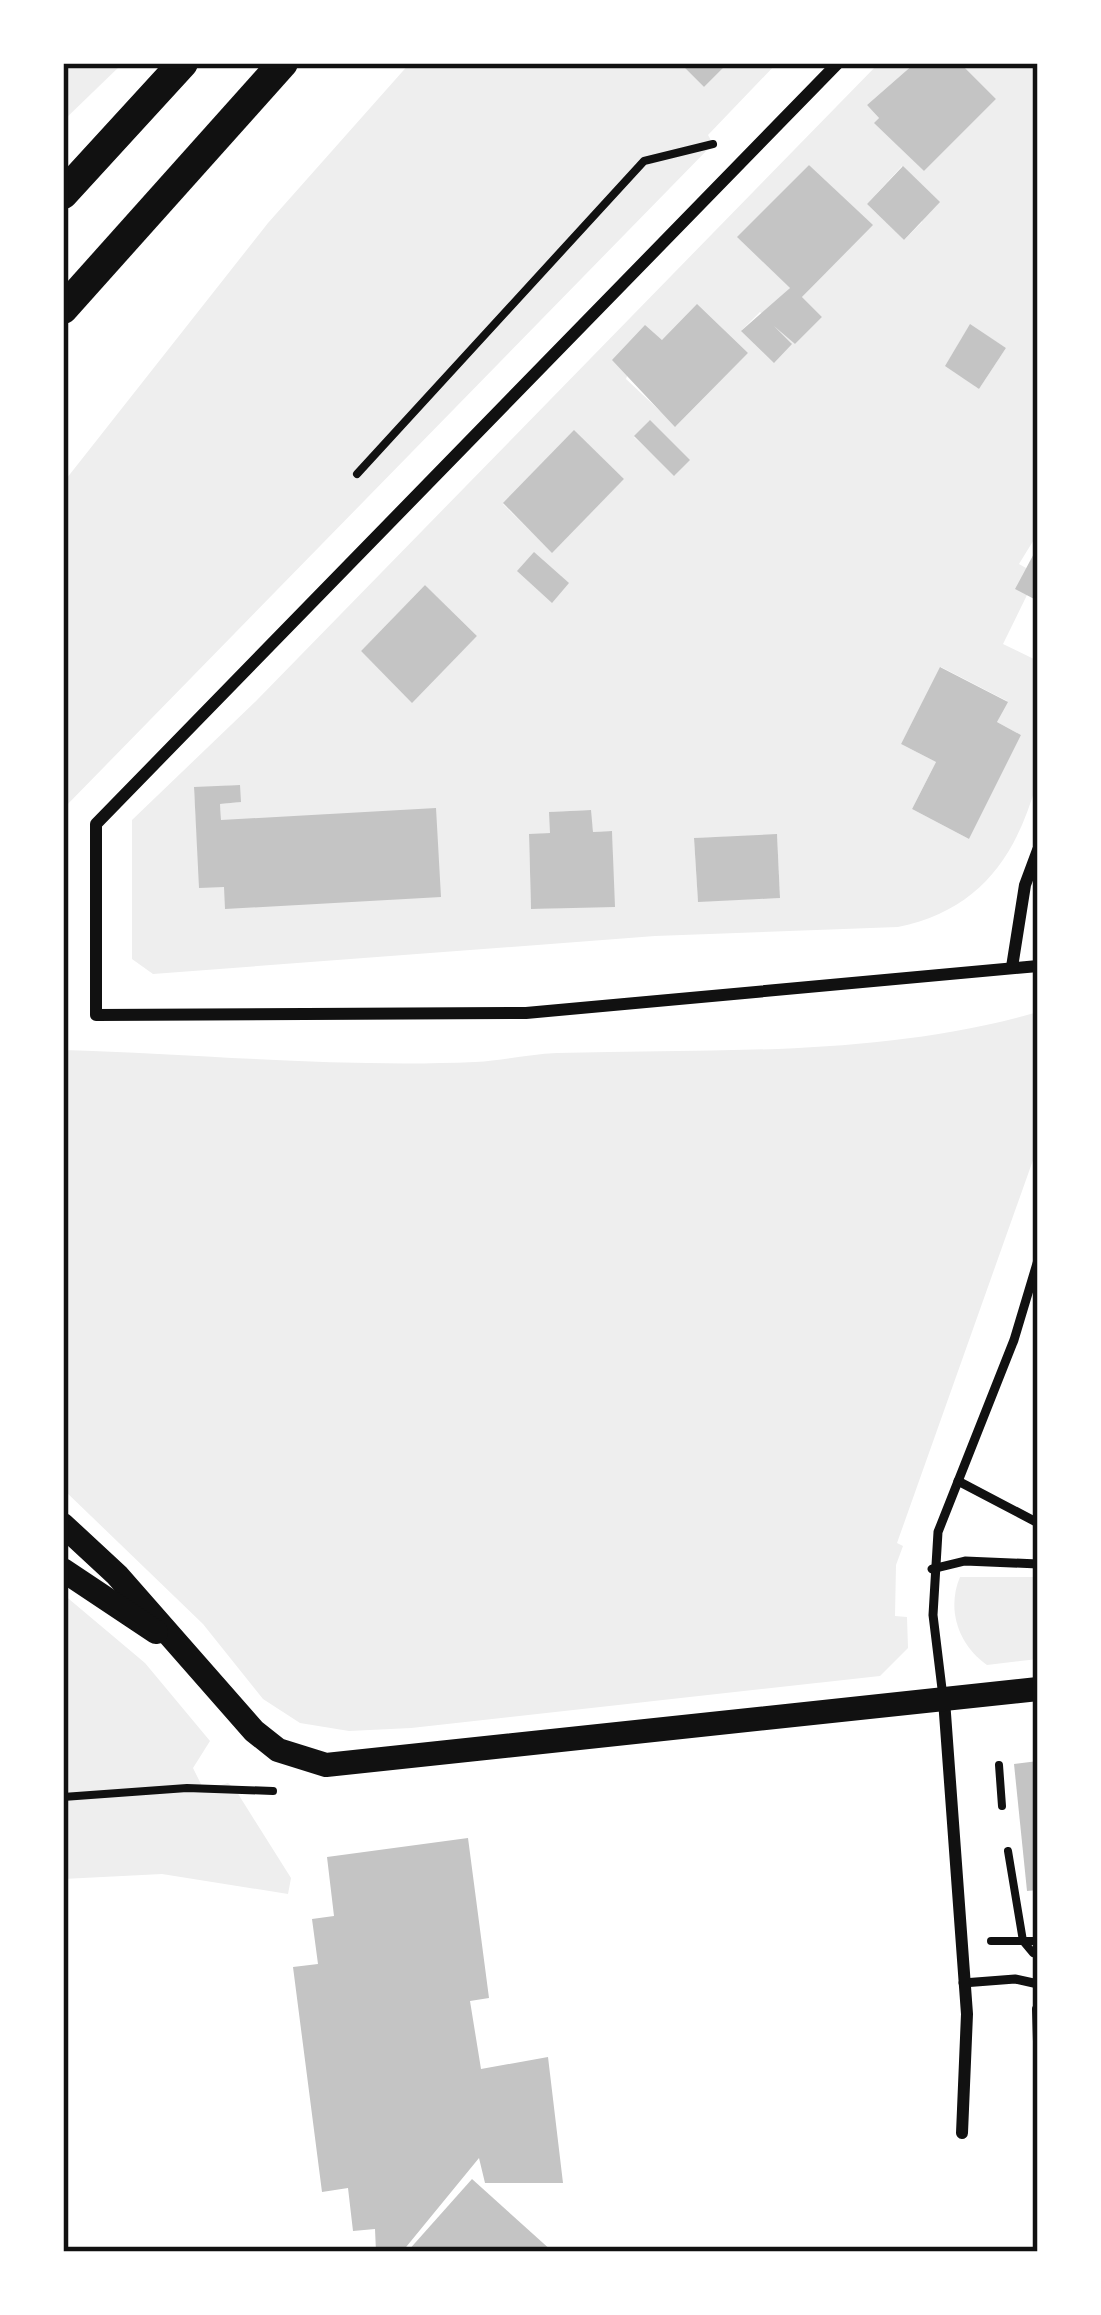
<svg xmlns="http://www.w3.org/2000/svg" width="1101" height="2315" viewBox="0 0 1101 2315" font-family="'DejaVu Sans',sans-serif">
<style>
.green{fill:#eee;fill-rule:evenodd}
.building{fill:#c4c4c4}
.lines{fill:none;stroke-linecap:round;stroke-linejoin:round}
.path{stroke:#111;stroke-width:8}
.service{stroke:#111;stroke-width:9}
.minor{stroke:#111;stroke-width:12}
.secondary{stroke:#111;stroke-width:24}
.primary{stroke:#111;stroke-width:30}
.neatline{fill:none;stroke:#111;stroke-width:4.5}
</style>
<rect width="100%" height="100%" fill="#fff"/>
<g class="green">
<path d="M 63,63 L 123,63 L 63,121 Z"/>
<path d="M 410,63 L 680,63 L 704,87 L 728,63 L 777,63 L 708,135 L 713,144 L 63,809 L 63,483 L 268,223 Z"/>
<path d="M 879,63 L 915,63 L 867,105 L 879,118 L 875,123 L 924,171 L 996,99 L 960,63 L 1038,63 L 1038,533 L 1019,564 L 1026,568 L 1027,595 L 1003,644 L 1038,661 C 1038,698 1047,747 1037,782 C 1015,860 978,910 898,927 L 655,936 L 153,974 L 132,959 L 132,820 L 257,700 ZM 809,165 L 872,225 L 802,297 L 822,317 L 795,344 L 764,315 L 790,288 L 738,237 ZM 902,166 L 922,222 L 904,240 L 867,204 ZM 760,312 L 791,343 L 774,362 L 742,330 ZM 970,325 L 1006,348 L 979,389 L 946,365 ZM 645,326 L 662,340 L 748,353 L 676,426 L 626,379 ZM 649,421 L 689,460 L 675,475 L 634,437 ZM 574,431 L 624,479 L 552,552 L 503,504 ZM 425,585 L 477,636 L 412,702 L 361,651 ZM 941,667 L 1007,701 L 997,722 L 1021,735 L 969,839 L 912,809 L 936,762 L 901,744 ZM 240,785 L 240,802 L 220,804 L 221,820 L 200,888 L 194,788 ZM 590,810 L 593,832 L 612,831 L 614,906 L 531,909 L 529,835 L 550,833 L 550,812 ZM 777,835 L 780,898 L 698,901 L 694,838 Z"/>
<path d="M 1038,1012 L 1038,1146 L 897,1543 L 903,1546 L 896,1565 L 895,1616 L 907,1617 L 908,1648 L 880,1676 L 411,1728 L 349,1731 L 300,1723 L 263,1699 L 203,1624 L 63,1489 L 63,1130 L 68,1124 L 63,1119 L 63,1050 C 197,1054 342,1068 475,1062 C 502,1061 529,1054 557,1053 C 719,1049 880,1057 1038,1012 Z"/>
<path d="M 960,1577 L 1038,1577 L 1038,1659 L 987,1665 C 959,1646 946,1610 960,1577 Z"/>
<path d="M 63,1594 L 145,1663 L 210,1741 L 193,1768 L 204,1790 L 228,1783 L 235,1789 L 291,1878 L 288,1894 L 162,1874 L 63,1879 Z"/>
</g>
<g class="building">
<path d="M 680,63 L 728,63 L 704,87 Z"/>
<path d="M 915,63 L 960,63 L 996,99 L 924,171 L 874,123 L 879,118 L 867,105 Z"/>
<path d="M 809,165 L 873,225 L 802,297 L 822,317 L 795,344 L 774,326 L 792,344 L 774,363 L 741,331 L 790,288 L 737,237 Z"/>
<path d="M 903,166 L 940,202 L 904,240 L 867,204 Z"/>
<path d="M 697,304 L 748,353 L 675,427 L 612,360 L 645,325 L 662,340 Z"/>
<path d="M 970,324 L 1006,348 L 979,389 L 945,366 Z"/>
<path d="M 650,420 L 690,460 L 674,476 L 634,436 Z"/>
<path d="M 574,430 L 624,479 L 552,553 L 503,503 Z"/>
<path d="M 1038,546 L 1038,601 L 1015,589 Z"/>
<path d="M 534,552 L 569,583 L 552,603 L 517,571 Z"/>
<path d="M 425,585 L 477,636 L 412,703 L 361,651 Z"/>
<path d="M 940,667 L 1008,702 L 997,722 L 1021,735 L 969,839 L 912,809 L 936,762 L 901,744 Z"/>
<path d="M 240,785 L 241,802 L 220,804 L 221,820 L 436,808 L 441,897 L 225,909 L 224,887 L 199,888 L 194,787 Z"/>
<path d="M 591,810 L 593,832 L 612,831 L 615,907 L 531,909 L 529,834 L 550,833 L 549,812 Z"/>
<path d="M 777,834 L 780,898 L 698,902 L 694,838 Z"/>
<path d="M 1038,1761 L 1038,1890 L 1027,1891 L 1014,1764 Z"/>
<path d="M 468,1838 L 489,1998 L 470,2001 L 481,2069 L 548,2057 L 563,2183 L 485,2183 L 479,2158 L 402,2252 L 376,2252 L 375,2229 L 353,2231 L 348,2188 L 322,2192 L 293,1967 L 318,1964 L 312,1919 L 334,1916 L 327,1857 Z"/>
<path d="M 472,2179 L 553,2252 L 407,2252 Z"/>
</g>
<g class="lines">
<g class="path">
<path d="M 357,474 L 644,161 L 713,144"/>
<path d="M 999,1765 L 1002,1806"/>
<path d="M 63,1797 L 187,1788 L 273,1791"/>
<path d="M 1008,1851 L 1023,1941 L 1033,1953"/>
<path d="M 991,1941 L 1038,1941"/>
<path d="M 1036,2009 L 1038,2074"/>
</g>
<g class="service">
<path d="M 958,1481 L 1038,1523"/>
<path d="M 932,1569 L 965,1561 L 1038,1564"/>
<path d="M 943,1697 L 933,1615 L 938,1532 L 1014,1340 L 1038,1260"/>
<path d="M 963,1983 L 1015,1979 L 1038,1984"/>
</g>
<g class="minor">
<path d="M 838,63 L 96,824 L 96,1015 L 526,1013 L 1038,966"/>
<path d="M 1012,967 L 1025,885 L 1038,850"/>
<path d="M 944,1700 L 967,2014 L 962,2133"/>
</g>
<g class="secondary">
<path d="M 63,1525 L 117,1575 L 254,1731 L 278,1750 L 326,1765 L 1038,1689"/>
<path d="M 63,1570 L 156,1632"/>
</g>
<g class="primary">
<path d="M 63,194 L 183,63"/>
<path d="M 63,309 L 283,63"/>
</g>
</g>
<rect width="1101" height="2315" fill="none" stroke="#ffffff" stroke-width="132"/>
<rect x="66" y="66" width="969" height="2183" class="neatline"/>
</svg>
